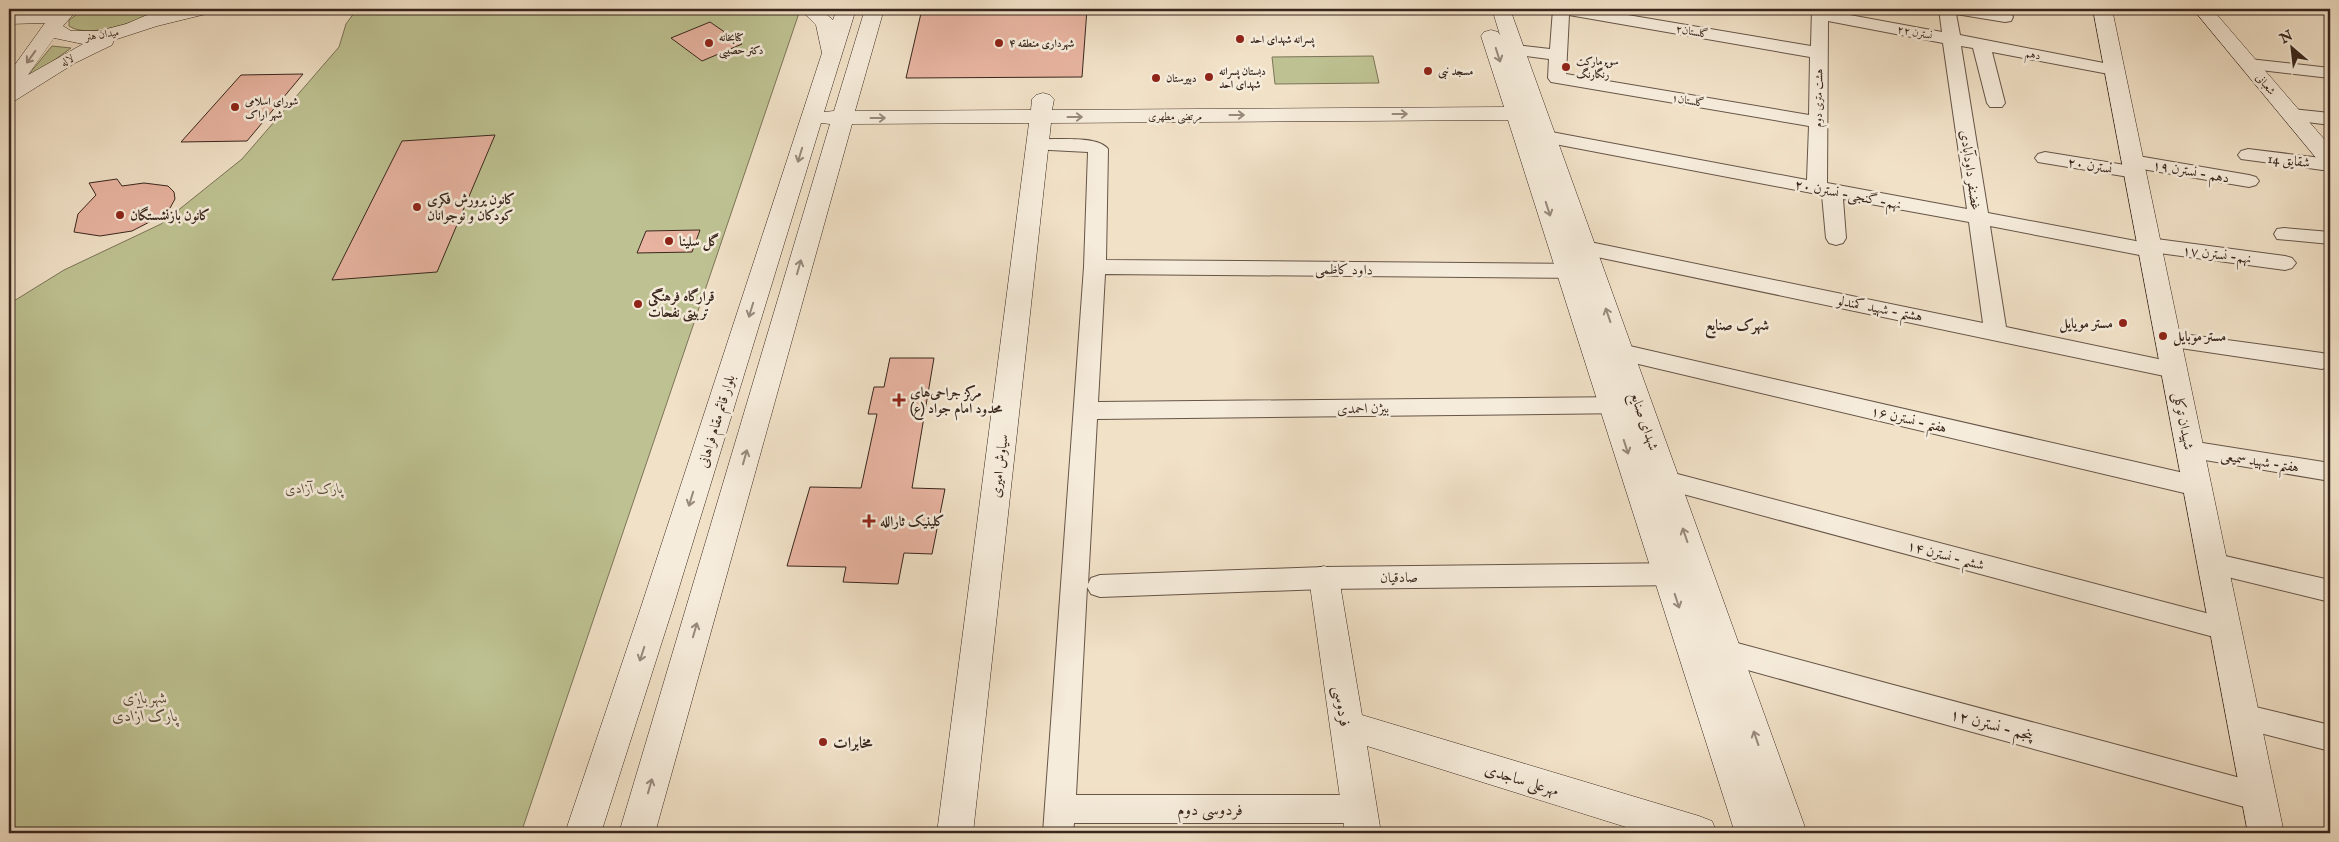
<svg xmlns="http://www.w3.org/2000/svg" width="2339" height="842" viewBox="0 0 2339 842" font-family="'IM FELL English',Amiri,serif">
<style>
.green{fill:#bec292;stroke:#7b7458}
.building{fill:#e8b4a1;stroke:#38261d}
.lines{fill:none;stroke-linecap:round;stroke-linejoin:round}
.street-casing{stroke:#665548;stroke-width:2}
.secondary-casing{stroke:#38261d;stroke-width:1}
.street{fill:#f6ecdb;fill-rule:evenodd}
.secondary{fill:#f6ecdb;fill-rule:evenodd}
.oneway{stroke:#97897c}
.poi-dot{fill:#8f2418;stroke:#f6ecdb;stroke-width:2}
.labels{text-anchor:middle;stroke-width:5;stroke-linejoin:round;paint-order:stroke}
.far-street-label{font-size:11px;fill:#38261d;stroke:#f6ecdb}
.far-poi-label{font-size:11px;font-weight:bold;fill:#38261d;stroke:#f6ecdb;text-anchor:start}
.street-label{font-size:14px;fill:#38261d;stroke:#f6ecdb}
.poi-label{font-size:14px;font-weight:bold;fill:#38261d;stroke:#f6ecdb;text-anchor:start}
.park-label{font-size:14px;font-style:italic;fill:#5a4d3a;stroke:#f6ecdb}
.neighbourhood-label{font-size:15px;font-weight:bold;fill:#38261d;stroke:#f6ecdb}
.near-park-label{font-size:16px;font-style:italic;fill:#5a4d3a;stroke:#f6ecdb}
.near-street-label{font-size:16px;fill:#38261d;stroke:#f6ecdb}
.near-poi-label{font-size:16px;font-weight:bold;fill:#38261d;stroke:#f6ecdb;text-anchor:start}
</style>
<rect width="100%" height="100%" fill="#f1e1c7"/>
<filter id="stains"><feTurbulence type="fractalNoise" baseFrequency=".004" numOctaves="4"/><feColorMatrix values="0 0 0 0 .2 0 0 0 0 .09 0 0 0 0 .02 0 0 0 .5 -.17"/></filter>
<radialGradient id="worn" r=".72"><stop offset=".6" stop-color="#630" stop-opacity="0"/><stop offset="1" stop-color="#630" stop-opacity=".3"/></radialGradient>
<g class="green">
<path d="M 84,9 L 162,9 C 142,20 89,40 69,26 L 69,20 Z"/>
<path d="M 357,9 L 782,9 L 799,13 L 521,833 L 9,833 L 9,304 L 64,270 L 161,224 L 242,159 L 339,47 L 346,24 Z"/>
<path d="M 52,46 L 71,48 L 20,85 Z"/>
<path d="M 1373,56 L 1379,83 L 1275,84 L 1272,57 Z"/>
</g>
<g class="building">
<path d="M 922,9 L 1087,9 L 1082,77 L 906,78 Z"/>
<path d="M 710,22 L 742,44 L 702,61 L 671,38 Z"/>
<path d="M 303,74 L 247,141 L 181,142 L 241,75 Z"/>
<path d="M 495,135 L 437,272 L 332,280 L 402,141 Z"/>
<path d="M 117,179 L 122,186 L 144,183 L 168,186 L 174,192 L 175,199 L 170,208 L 161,216 L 132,231 L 100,236 L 74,232 L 78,214 L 96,195 L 89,183 Z"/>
<path d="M 700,230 L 692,252 L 637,253 L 646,231 Z"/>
<path d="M 890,358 L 934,358 L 912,488 L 945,489 L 932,554 L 904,553 L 898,584 L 843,582 L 846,567 L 787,566 L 810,487 L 861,488 L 877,414 L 868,414 L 874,387 L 884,387 Z"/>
</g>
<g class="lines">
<defs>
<g id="street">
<path d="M 1553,9 L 1592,9 L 1811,46 L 1812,9 L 1828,9 L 1828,11 L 1942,32 L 1939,9 L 1984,9 L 2011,13 L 2013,17 L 2011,21 L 2005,22 L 1956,14 L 1960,35 L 2114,65 L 2120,66 L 2123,70 L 2120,74 L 2114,75 L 1992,52 L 2005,103 L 2002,107 L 1990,107 L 1987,103 L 1973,48 L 1961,46 L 1988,213 L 2141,242 L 2149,238 L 2285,256 L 2292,258 L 2296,263 L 2292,268 L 2285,270 L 2159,253 L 2150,257 L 1990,226 L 2006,327 L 2182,364 L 2185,370 L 2182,376 L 2174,378 L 1578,253 L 1575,248 L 1578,243 L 1585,241 L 1983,323 L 1969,222 L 1843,199 L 1846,238 L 1843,243 L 1836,245 L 1829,243 L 1826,238 L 1822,195 L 1539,141 L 1537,137 L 1539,133 L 1546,131 L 1807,180 L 1809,126 L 1557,83 L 1551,82 L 1548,78 L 1549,59 L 1510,54 L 1507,50 L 1510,46 L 1516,45 L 1550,49 ZM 1569,15 L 1810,57 L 1809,115 L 1566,74 ZM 1828,21 L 1943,43 L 1967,209 L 1827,183 Z"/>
<path d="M 2318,9 L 2330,9 L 2330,14 L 2320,13 Z"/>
<path d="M 2249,59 L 2330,68 L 2330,78 L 2243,68 L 2240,64 L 2243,60 Z"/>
<path d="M 2292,109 L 2330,113 L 2330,125 L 2285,119 L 2283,115 L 2285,111 Z"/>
<path d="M 1038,139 C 1054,140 1098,135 1108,149 L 1106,260 L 1589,264 L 1596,266 L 1600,271 L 1596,276 L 1589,278 L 1105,274 L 1098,402 L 1631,397 L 1639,399 L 1643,405 L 1639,411 L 1631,413 L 1097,419 L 1088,584 L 1091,578 L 1100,575 L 1324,567 L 1684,563 L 1693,566 L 1697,574 L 1693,582 L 1684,585 L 1324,589 L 1100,597 L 1091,594 L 1087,587 L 1076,795 L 1360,795 L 1371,799 L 1375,809 L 1371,819 L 1360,823 L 1074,823 L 1073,833 L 1043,833 L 1084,267 L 1088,152 L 1031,149 L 1028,145 L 1031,141 Z"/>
<path d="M 2248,149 L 2330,159 L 2330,171 L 2241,159 L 2238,155 L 2241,151 Z"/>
<path d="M 2045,152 L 2125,165 L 2122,161 L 2125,157 L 2132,155 L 2249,175 L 2256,177 L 2259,181 L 2256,185 L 2249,187 L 2142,169 L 2145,172 L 2142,176 L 2135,178 L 2038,162 L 2035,158 L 2038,154 Z"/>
<path d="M 2284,228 L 2330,232 L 2330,244 L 2277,239 L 2274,234 L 2277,229 Z"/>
<path d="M 2168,332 L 2322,353 L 2330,355 L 2330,366 L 2322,369 L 2160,345 L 2157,340 L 2160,335 Z"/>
<path d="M 1621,344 L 2197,476 L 2206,479 L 2209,486 L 2206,493 L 2197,496 L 1613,358 L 1610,352 L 1613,346 Z"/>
<path d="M 2190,441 L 2330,463 L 2330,481 L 2181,456 L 2178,450 L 2181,444 Z"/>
<path d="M 1666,471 L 2225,618 L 2235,621 L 2239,629 L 2235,637 L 2225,640 L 1657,487 L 1654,480 L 1657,473 Z"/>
<path d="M 2212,553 L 2330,580 L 2330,602 L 2203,571 L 2199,564 L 2203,557 Z"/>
<path d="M 1726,640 L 2259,783 L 2270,787 L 2274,797 L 2270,807 L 2259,811 L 1726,664 L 1716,660 L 1712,652 L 1716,644 Z"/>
<path d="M 2243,704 L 2330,725 L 2330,751 L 2233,726 L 2229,717 L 2233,708 Z"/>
</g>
<g id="secondary">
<path d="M 57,9 L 78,9 L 63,26 L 71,31 L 99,31 L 126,24 L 161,9 L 213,9 L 210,13 L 157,26 L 114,40 L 112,45 L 75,63 L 16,100 L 9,102 L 9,73 L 45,23 L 9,24 L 9,12 L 53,11 ZM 54,38 L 83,44 L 28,75 Z"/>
<path d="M 800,9 L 820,9 L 833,20 L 837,9 L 856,9 L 824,112 L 834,111 L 865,9 L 884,9 L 855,111 L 1031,110 L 1032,99 L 1036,95 L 1043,93 L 1050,95 L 1054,99 L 1052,110 L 1504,107 L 1481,36 L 1484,32 L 1491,30 L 1498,32 L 1500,35 L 1492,9 L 1510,9 L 1807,833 L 1771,833 L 1654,487 L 1771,833 L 1735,833 L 1508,120 L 1051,123 L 973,833 L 937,833 L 1029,123 L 852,124 L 655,833 L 619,833 L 830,124 L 821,123 L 674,604 L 601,833 L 565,833 L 642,604 L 822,53 L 816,25 Z"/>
<path d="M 2093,9 L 2112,9 L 2284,833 L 2248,833 Z"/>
<path d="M 2193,9 L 2212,9 L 2330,146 L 2330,167 L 2322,165 Z"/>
<path d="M 1324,566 L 1335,569 L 1339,578 L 1362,715 L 1699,816 L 1712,821 L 1717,833 L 1645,833 L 1367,746 L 1381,833 L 1345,833 L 1309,578 L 1313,569 Z"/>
</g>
</defs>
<use href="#street" class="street-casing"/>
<use href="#secondary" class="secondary-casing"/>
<use href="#street" class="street"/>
<use href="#secondary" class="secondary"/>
</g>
<defs><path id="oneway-shaft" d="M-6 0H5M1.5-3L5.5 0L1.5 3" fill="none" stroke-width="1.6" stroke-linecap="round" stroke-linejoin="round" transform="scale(1.25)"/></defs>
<g class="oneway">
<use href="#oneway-shaft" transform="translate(1498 55) rotate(72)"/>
<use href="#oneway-shaft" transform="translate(31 57) rotate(126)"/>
<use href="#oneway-shaft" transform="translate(1400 114)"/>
<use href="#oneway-shaft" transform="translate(1237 115)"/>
<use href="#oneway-shaft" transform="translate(1075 117)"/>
<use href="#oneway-shaft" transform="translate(878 118)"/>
<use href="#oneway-shaft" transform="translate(800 155) rotate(107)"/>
<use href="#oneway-shaft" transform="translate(1548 209) rotate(72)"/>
<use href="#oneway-shaft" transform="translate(799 267) rotate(-74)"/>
<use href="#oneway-shaft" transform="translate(751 310) rotate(107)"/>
<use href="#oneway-shaft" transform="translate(1608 315) rotate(-109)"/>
<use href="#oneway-shaft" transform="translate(1626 447) rotate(72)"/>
<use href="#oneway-shaft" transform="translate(745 457) rotate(-74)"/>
<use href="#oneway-shaft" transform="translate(691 499) rotate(107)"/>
<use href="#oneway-shaft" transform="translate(1685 535) rotate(-109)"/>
<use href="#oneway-shaft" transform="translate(1677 601) rotate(72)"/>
<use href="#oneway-shaft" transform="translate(695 630) rotate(-74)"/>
<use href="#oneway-shaft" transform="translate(642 654) rotate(108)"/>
<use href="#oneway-shaft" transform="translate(1756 738) rotate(-109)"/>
<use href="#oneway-shaft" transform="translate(650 786) rotate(-74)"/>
</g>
<g class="poi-dot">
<circle cx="1240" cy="39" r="5"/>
<circle cx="709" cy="43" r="5"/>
<circle cx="999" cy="43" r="5"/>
<circle cx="1566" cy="67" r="5"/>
<circle cx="1428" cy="71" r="5"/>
<circle cx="1209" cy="77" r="5"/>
<circle cx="1156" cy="78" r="5"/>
<circle cx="235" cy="107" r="5"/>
<circle cx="417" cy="207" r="5"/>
<circle cx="120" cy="215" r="5"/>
<circle cx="669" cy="241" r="5"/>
<circle cx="638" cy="304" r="5"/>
<circle cx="2123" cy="323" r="5"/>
<circle cx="2163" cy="336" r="5"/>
<path d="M896.5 392.5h5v5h5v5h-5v5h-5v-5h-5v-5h5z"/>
<path d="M866.5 513.5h5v5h5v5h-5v5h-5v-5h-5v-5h5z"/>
<circle cx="823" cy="742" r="5"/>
</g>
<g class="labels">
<g class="far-street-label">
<text transform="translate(1692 31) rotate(10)" y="4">گلستان۲</text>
<text transform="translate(1915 32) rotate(11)" y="4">نسترن ۲۲</text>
<text transform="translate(102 34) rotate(-9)" y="4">میدان هنر</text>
<text transform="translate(2033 54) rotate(11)" y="4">دهم</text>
<text transform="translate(67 60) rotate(-29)" y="4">لاله</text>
<text transform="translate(2266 84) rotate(50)" y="4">شعبانی</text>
<text transform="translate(1818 98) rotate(-89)" y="4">هشت متری دوم</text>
<text transform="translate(1688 100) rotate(10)" y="4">گلستان۱</text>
<text x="1175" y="120">مرتضی مطهری</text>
</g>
<g class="far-poi-label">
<text x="719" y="41">کتابخانه<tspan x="719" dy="13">دکتر حصیبی</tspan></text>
<text x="1250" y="43">پسرانه شهدای احد</text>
<text x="1009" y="47">شهرداری منطقه ۴</text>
<text x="1576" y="65">سوپرمارکت<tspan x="1576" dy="13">رنگارنگ</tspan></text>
<text x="1219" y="75">دبستان پسرانه<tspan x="1219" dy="13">شهدای احد</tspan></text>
<text x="1438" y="75">مسجد نبی</text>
<text x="1166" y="82">دبیرستان</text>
<text x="245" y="105">شورای اسلامی<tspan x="245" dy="13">شهر اراک</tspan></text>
</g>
<g class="street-label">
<text transform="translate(2289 160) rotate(6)" y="5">شقایق 14</text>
<text transform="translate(2090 165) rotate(9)" y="5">نسترن ۲۰</text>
<text transform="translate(1971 170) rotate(82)" y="5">غضنفر داودآبادی</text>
<text transform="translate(2191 171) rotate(10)" y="5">دهم - نسترن ۱۹</text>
<text transform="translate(1848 194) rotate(11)" y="5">نهم- گنجی- نسترن ۲۰</text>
<text transform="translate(2217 254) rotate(7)" y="5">نهم- نسترن ۱۷</text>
<text transform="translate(1344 269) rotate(1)" y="5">داود کاظمی</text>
<text transform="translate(1880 308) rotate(11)" y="5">هشتم - شهید کمندلو</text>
<text transform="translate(1363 408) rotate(-1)" y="5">بیژن احمدی</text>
<text transform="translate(1909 419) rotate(13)" y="5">هفتم - نسترن ۱۶</text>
<text transform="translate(716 421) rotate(-73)" y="5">بلوار قائم مقام فراهانی</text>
<text transform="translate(1645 421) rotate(71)" y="5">شهدای صنایع</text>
<text transform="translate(2184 421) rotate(79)" y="5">شهیدان توکلی</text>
<text transform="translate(2260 461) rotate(9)" y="5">هفتم- شهید سمیعی</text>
<text transform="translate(999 466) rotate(-83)" y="5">سیاوش امیری</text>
<text transform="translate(1946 555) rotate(15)" y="5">ششم - نسترن ۱۴</text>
<text transform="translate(1399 577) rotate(-1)" y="5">صادقیان</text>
</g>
<g class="poi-label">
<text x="427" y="204">کانون پرورش فکری<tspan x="427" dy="16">کودکان و نوجوانان</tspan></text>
<text x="130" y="220">کانون بازنشستگان</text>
<text x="679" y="246">گل سلینا</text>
<text x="648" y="301">قرارگاه فرهنگی<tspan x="648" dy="16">تربیتی نفحات</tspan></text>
<text x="2113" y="328" text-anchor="end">مستر مویایل</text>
<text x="2173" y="341">مستر موبایل</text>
<text x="910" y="397">مرکز جراحی‌های<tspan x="910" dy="16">محدود امام جواد (ع)</tspan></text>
<text x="880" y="526">کلینیک ثارالله</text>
</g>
<g class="park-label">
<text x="314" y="493">پارک آزادی</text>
</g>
<g class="neighbourhood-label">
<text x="1737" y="330">شهرک صنایع</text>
</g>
<g class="near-park-label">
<text x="145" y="703">شهربازی<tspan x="145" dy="18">پارک آزادی</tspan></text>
</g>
<g class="near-street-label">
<text transform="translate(1343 706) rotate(81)" y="6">فردوسی</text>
<text transform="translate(1992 724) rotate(15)" y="6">پنجم - نسترن ۱۲</text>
<text transform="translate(1522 779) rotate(17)" y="6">مهرعلی ساجدی</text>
<text x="1210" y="815">فردوسی دوم</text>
</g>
<g class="near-poi-label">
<text x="833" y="748">مخابرات</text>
</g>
</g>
<rect width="2339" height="842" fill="none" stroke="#f1e1c7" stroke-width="30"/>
<rect x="10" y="10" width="2319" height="822" fill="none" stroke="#38261d" stroke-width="2.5"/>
<rect x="15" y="15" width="2309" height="812" fill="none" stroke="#38261d"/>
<g transform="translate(2292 48) rotate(332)" stroke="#f6ecdb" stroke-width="4" paint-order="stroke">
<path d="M0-4L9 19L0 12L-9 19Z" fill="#38261d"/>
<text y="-8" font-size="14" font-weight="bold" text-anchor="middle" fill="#38261d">N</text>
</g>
<rect width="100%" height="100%" filter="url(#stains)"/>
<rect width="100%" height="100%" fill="url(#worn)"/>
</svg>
